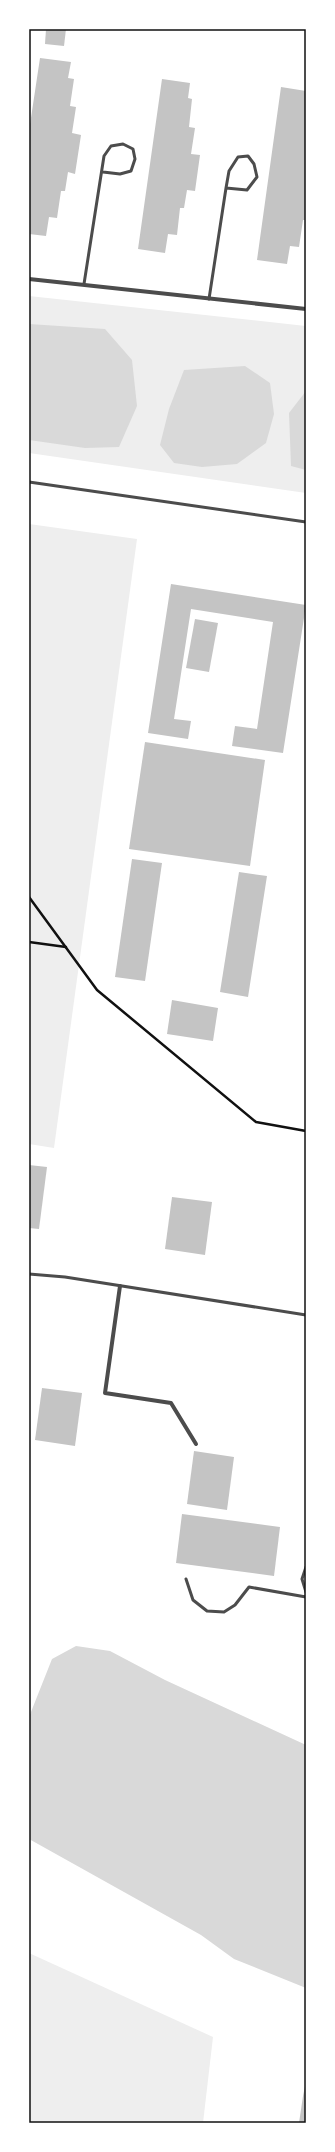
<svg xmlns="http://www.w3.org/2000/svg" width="335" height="2152" viewBox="0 0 335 2152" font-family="'PT Sans',sans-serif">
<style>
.green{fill:#eee}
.water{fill:#d9d9d9}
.building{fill:#c4c4c4}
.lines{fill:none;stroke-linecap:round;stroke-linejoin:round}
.path{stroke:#111;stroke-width:2.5}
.service{stroke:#4c4c4c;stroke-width:3}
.minor{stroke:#4c4c4c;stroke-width:4}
.neatline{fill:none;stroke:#111;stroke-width:1.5}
</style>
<rect width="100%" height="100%" fill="#fff"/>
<g class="green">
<path d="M 29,296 L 306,326 L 306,493 L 29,453 Z"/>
<path d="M 29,524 L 137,539 L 54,1148 L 29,1144 Z"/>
<path d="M 29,1953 L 213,2037 L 203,2123 L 29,2123 Z"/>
</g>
<g class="water">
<path d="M 29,324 L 105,329 L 132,360 L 137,406 L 119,447 L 85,448 L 29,440 Z"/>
<path d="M 245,366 L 270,383 L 274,414 L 266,443 L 237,464 L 202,467 L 174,463 L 160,445 L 169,409 L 184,370 Z"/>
<path d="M 306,391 L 306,470 L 291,466 L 289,413 Z"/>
<path d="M 76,1646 L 110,1651 L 165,1680 L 306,1745 L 306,1988 L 234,1959 L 201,1935 L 29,1839 L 29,1717 L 52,1659 Z"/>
</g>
<g class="building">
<path d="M 46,29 L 66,29 L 64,46 L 45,44 Z"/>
<path d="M 40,58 L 71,62 L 68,78 L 74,79 L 70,106 L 76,107 L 72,133 L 81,135 L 75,174 L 68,172 L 65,191 L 61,191 L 57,218 L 49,217 L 46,236 L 29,234 L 29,131 Z"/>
<path d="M 162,79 L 190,83 L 188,98 L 192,99 L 189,127 L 195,128 L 191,154 L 200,155 L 195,191 L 187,190 L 184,208 L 180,208 L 177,235 L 168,234 L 165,253 L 138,249 Z"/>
<path d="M 281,87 L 306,91 L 306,220 L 303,220 L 299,247 L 290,246 L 287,264 L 257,260 Z"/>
<path d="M 171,584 L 306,605 L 283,753 L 232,746 L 235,726 L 257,729 L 273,622 L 191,609 L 174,719 L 191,721 L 188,739 L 148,733 Z"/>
<path d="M 195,619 L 218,623 L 209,672 L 186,668 Z"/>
<path d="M 145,742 L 265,760 L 250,866 L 129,849 Z"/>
<path d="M 132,859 L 162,863 L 145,981 L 115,977 Z"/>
<path d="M 239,872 L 267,876 L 248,997 L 220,992 Z"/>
<path d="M 172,1000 L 218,1008 L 213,1041 L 167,1034 Z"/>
<path d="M 29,1165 L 47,1167 L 39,1229 L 29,1228 Z"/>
<path d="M 172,1197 L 212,1202 L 205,1255 L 165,1249 Z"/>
<path d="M 42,1388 L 82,1393 L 75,1446 L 35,1440 Z"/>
<path d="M 194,1451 L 234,1457 L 227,1510 L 187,1504 Z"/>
<path d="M 182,1514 L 280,1527 L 274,1576 L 176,1563 Z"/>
<path d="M 305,2086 L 306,2123 L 299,2123 L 303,2096 Z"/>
</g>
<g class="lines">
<g class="path">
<path d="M 29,897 L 97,990 L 256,1122 L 306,1131"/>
<path d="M 29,942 L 66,947"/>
</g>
<g class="service">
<path d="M 84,284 L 104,156 L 111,146 L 123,144 L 133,149 L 135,159 L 131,171 L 120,174 L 103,172"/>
<path d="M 209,299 L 226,188 L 229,171 L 238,157 L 248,156 L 254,164 L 257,177 L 247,190 L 226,188"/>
<path d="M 29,482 L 306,522"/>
<path d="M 29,1274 L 65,1277 L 306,1315"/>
<path d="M 306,1567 L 302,1579 L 306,1592"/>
<path d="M 186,1579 L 193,1600 L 207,1611 L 224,1612 L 235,1605 L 249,1587 L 306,1597"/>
</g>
<g class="minor">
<path d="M 29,279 L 306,309"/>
<path d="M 120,1286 L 105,1393 L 171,1403 L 196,1444"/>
</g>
</g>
<rect width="335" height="2152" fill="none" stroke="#ffffff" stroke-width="60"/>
<rect x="30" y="30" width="275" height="2092" class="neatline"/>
</svg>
